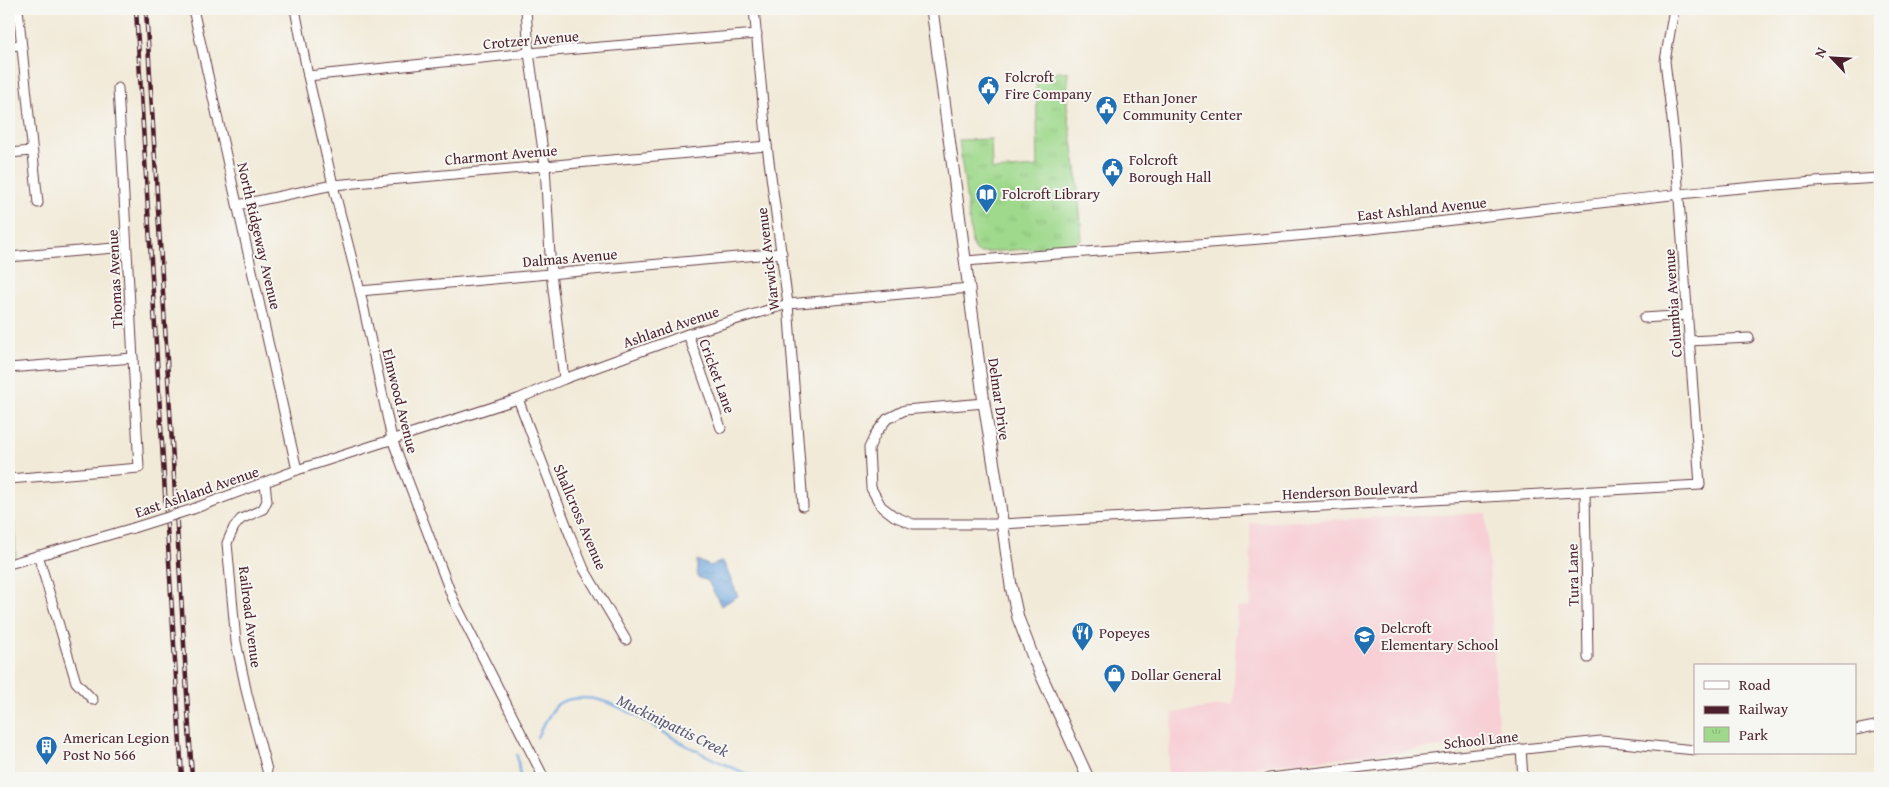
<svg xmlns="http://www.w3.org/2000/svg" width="1889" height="787" viewBox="0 0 1889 787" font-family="'Gentium Book Plus',serif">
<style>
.built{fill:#f7cfd5}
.park{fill:url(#park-tufts);stroke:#747c5c}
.water{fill:url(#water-ripples);stroke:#5c6384}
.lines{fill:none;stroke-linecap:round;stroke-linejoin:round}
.stream{stroke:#6fa7de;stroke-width:2.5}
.minor-casing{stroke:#633d45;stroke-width:11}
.tertiary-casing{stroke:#633d45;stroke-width:13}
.minor{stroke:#fff;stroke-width:9}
.tertiary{stroke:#fff;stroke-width:11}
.rail-casing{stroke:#4a1f2b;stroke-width:4.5}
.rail{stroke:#f6f6f2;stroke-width:2.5;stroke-dasharray:8;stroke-linecap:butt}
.minor-bridge-casing{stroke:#633d45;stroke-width:11;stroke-linecap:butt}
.minor-bridge{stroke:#fff;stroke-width:9}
.labels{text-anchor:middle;stroke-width:4;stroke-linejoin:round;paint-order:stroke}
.street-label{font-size:15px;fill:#4a1f2b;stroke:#f6f6f2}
.poi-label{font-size:15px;fill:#4a1f2b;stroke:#f6f6f2;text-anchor:start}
.water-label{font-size:16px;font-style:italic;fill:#595573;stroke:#f6f6f2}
</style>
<defs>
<pattern id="park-tufts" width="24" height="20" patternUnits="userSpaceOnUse" patternTransform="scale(1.25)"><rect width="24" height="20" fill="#9fd98c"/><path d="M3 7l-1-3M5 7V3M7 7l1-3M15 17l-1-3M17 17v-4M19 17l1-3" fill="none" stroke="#8aba79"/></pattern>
<pattern id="water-ripples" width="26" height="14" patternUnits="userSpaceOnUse" patternTransform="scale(1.25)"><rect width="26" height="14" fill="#6fa7de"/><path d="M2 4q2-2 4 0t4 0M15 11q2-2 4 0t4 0" fill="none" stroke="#5d87b4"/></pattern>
</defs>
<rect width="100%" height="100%" fill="#f6f6f2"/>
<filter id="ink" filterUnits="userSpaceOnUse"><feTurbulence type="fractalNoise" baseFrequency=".02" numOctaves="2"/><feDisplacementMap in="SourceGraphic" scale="10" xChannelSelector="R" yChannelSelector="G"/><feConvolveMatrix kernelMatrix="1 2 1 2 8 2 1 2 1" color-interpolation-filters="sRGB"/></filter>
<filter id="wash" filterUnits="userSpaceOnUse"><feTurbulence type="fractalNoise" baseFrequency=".0096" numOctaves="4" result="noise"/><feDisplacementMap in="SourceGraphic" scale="20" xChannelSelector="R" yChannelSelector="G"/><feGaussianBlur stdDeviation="1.12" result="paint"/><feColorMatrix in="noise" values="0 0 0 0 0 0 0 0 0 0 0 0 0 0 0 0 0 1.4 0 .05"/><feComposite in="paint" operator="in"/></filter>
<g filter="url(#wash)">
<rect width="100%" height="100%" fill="#f2ead8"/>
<path class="built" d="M 1486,513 L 1499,741 L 1167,776 L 1173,713 L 1233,704 L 1237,608 L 1251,606 L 1250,523 Z"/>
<g class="park">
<path d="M 1068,71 L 1067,106 L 1077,176 L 1082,239 L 1071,245 L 980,253 L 976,251 L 972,243 L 959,140 L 991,139 L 992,170 L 1038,167 L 1036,75 Z"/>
<path d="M 9,486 L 11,486 L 16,556 L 9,559 Z"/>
</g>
<path class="water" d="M 697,560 L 710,566 L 723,561 L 738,596 L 721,606 L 708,581 L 697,577 Z"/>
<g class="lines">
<g class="stream">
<path d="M 537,737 C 541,729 552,709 558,704 C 567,697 588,697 599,700 C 629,708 657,730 684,744 C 708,757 732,768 757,778"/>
<path d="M 517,755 L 520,778"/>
</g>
</g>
</g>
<g filter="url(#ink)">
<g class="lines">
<defs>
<g id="minor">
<path d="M 18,9 L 38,203"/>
<path d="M 193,9 L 297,470"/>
<path d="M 295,9 L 308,76 L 333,185 L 360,291 L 392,439 L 453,599 L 544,778"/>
<path d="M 526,9 L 529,53 L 545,165 L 551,273 L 564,379"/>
<path d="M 754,9 L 767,146 L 788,304 L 803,506"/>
<path d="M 9,46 L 21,45"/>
<path d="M 308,76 L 529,53 L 757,34"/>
<path d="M 9,153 L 32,151"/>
<path d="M 238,205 L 333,185 L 767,146"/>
<path d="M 9,257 L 126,247"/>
<path d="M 966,261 C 1090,251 1215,244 1339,232 C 1519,215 1699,187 1880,178"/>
<path d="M 360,291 L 782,253"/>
<path d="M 1644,318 L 1688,315"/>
<path d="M 688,334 L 721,428"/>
<path d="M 1689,341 L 1749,338"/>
<path d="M 9,368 L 133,358"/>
<path d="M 518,399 L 570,535 L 584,569 L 626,640"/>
<path d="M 984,403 L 905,410 L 887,419 L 876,433 L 869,448 L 871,488 L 881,506 L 894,516 L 913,524 L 1002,524 L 1700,485 L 1675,145 L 1665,61 L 1674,9"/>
<path d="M 9,479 L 139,468 L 118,88"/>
<path d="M 265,483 L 267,501 L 263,509 L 241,519 L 234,527 L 227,543 L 236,642 L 247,694 L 267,770"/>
<path d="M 1585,492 L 1588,658"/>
<path d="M 193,509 L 297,470 L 518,399 L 564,379 L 688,334 L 788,304 L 970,288"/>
<path d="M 38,555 L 76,682 L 93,700"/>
<path d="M 9,564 L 133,528"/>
<path d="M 1855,730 L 1880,725"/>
<path d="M 1521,749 L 1523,778"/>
<path d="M 1269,778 L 1476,754 L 1601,741 L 1695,750"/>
</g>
<path id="tertiary" d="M 932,9 L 984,403 L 998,491 L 1011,586 L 1018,618 L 1033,657 L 1088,778"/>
</defs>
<use href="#minor" class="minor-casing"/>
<use href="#tertiary" class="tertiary-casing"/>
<use href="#minor" class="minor"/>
<use href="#tertiary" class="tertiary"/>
<defs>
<g id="rail">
<path d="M 136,9 L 182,778"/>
<path d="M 146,9 L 192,778"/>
</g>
</defs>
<use href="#rail" class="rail-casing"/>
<use href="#rail" class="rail"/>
<defs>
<path id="minor-bridge" d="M 133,528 L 193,509"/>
</defs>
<use href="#minor-bridge" class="minor-bridge-casing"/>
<use href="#minor-bridge" class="minor-bridge"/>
</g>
</g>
<defs>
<symbol id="civic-pin" viewBox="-11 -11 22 30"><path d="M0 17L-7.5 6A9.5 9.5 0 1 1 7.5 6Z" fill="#1f6fb2" stroke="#f6f6f2"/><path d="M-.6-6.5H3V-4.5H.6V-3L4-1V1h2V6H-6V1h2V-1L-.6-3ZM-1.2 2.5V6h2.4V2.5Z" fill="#fff"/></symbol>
<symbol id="library-pin" viewBox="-11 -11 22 30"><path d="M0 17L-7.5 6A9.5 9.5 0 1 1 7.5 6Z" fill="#1f6fb2" stroke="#f6f6f2"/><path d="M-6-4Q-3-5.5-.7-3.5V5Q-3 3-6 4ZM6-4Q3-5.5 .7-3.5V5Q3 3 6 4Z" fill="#fff"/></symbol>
<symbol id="restaurant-pin" viewBox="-11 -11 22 30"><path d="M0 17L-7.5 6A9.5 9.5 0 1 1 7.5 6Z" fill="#1f6fb2" stroke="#f6f6f2"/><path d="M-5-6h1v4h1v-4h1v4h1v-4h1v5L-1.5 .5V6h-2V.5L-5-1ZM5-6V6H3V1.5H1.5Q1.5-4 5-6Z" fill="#fff"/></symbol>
<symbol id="school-pin" viewBox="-11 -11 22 30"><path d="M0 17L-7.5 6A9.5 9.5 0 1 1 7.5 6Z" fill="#1f6fb2" stroke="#f6f6f2"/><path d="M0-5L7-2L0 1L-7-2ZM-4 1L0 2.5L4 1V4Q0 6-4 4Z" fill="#fff"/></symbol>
<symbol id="shop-pin" viewBox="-11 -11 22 30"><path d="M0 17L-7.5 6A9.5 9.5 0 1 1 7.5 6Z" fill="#1f6fb2" stroke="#f6f6f2"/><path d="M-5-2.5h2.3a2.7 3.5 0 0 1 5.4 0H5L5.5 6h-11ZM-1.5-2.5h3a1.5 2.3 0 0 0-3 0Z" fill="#fff"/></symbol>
<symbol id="building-pin" viewBox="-11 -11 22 30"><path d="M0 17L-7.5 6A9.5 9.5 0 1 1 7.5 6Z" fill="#1f6fb2" stroke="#f6f6f2"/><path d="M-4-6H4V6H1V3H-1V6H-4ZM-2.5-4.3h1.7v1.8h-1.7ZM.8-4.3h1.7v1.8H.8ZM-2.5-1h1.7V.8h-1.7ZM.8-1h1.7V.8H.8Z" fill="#fff"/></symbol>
</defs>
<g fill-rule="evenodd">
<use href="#civic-pin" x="976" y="74" width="25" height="34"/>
<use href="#civic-pin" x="1094" y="94" width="25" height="34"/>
<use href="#civic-pin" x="1100" y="156" width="25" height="34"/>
<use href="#library-pin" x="974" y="182" width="25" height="34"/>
<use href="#restaurant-pin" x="1070" y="620" width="25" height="34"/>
<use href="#school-pin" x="1352" y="624" width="25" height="34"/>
<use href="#shop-pin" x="1102" y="662" width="25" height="34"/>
<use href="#building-pin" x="34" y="734" width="25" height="34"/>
</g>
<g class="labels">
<g class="street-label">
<text transform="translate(531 40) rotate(-5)" y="5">Crotzer Avenue</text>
<text transform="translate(501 155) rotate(-5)" y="5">Charmont Avenue</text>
<text transform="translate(1422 209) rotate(-6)" y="5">East Ashland Avenue</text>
<text transform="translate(259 236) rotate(77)" y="5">North Ridgeway Avenue</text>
<text transform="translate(570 258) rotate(-5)" y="5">Dalmas Avenue</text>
<text transform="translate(768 259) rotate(-97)" y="5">Warwick Avenue</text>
<text transform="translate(115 279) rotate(-93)" y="5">Thomas Avenue</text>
<text transform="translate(1673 303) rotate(-94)" y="5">Columbia Avenue</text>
<text transform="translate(671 327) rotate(-19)" y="5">Ashland Avenue</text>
<text transform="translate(717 376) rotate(70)" y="5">Cricket Lane</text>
<text transform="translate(999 399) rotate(82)" y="5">Delmar Drive</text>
<text transform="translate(400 401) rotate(76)" y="5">Elmwood Avenue</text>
<text transform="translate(1350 491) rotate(-3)" y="5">Henderson Boulevard</text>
<text transform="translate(197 492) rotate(-19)" y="5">East Ashland Avenue</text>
<text transform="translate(580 517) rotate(67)" y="5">Shallcross Avenue</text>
<text transform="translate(1573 575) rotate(-91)" y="5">Tura Lane</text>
<text transform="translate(250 617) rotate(83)" y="5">Railroad Avenue</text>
<text transform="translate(1481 740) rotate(-6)" y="5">School Lane</text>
</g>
<g class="poi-label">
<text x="1005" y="82">Folcroft<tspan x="1005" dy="17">Fire Company</tspan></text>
<text x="1123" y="103">Ethan Joner<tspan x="1123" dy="17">Community Center</tspan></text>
<text x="1129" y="165">Folcroft<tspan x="1129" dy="17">Borough Hall</tspan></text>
<text x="1002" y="199">Folcroft Library</text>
<text x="1381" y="633">Delcroft<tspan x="1381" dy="17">Elementary School</tspan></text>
<text x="1099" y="638">Popeyes</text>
<text x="1131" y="680">Dollar General</text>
<text x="63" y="743">American Legion<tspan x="63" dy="17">Post No 566</tspan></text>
</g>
<g class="water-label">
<text transform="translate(673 725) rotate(26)" y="6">Muckinipattis Creek</text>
</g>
</g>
<rect width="1889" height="787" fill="none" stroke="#f6f6f2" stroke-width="30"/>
<rect x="1694" y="664" width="162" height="90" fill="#f6f6f2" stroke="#b1a0a2"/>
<rect x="1704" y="681" width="25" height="8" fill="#ffffff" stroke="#b1a0a2"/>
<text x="1739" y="690" font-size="15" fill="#4a1f2b">Road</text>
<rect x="1704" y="706" width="25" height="8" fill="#4a1f2b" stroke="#b1a0a2"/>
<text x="1739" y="714" font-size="15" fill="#4a1f2b">Railway</text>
<rect x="1704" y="727" width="25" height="15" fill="url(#park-tufts)" stroke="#b1a0a2"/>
<text x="1739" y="740" font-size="15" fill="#4a1f2b">Park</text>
<g transform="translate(1832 58) rotate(295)" stroke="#f6f6f2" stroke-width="4" paint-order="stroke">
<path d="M0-4L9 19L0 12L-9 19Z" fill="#4a1f2b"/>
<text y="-8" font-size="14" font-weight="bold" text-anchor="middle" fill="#4a1f2b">N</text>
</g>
</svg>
